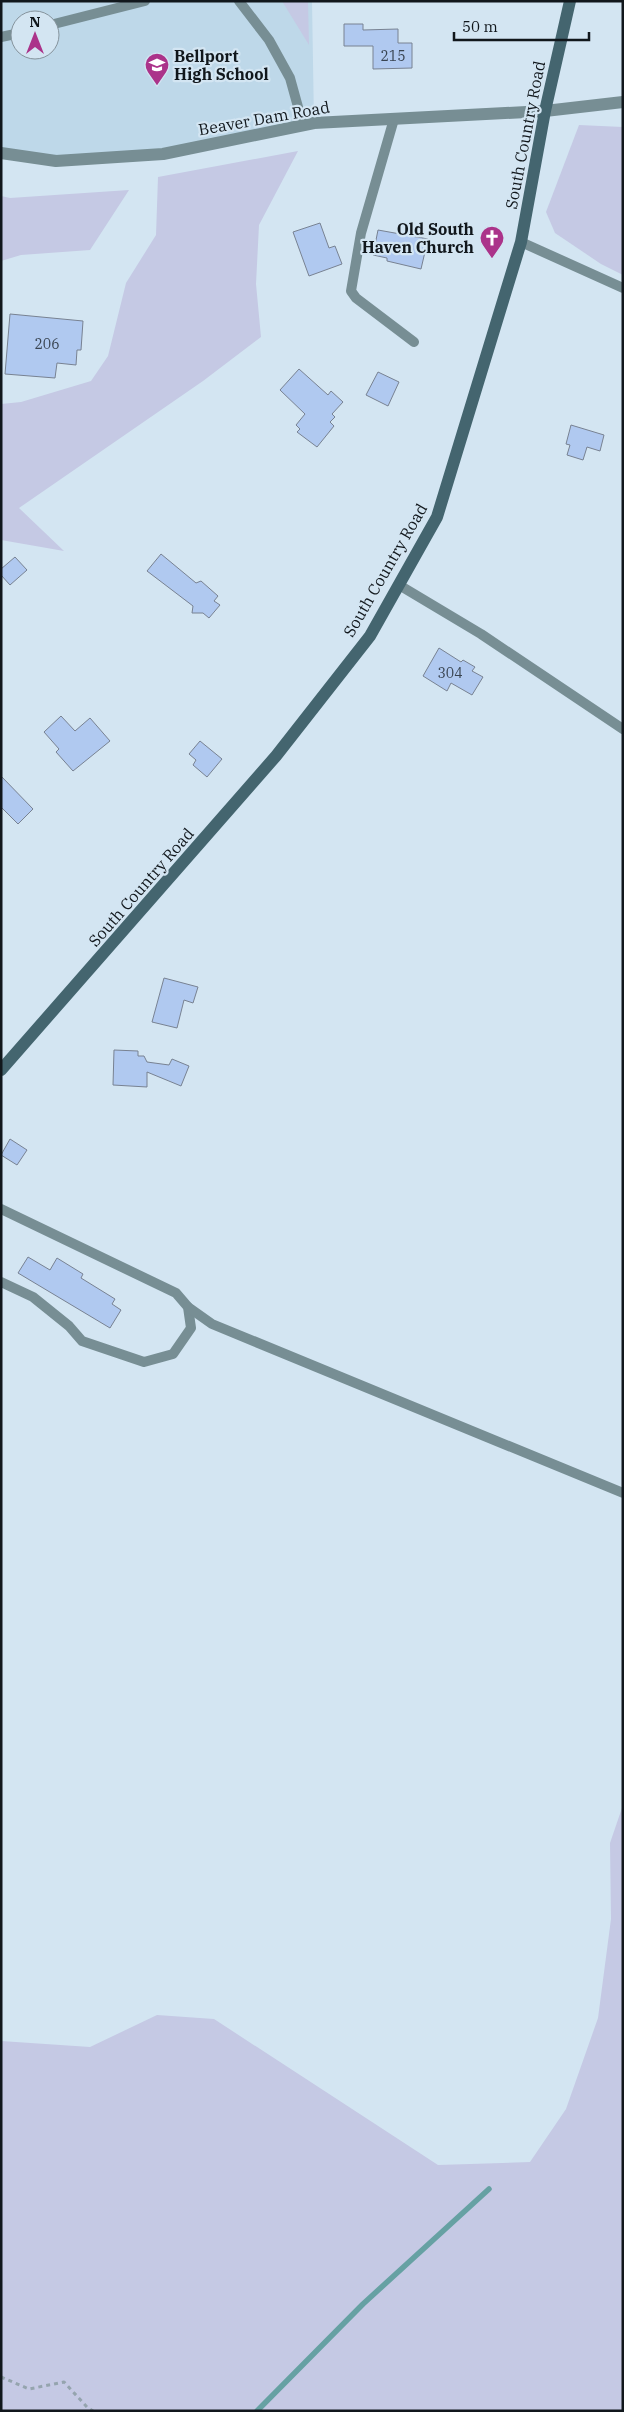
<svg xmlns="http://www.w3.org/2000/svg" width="624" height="2412" viewBox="0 0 624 2412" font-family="'IBM Plex Serif',serif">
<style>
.built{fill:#bed8e9;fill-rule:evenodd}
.green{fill:#c5c9e4}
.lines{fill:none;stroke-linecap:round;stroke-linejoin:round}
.stream{stroke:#66a1a3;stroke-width:5.5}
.building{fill:#b0c9f0;stroke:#788292}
.path{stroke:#95a4ae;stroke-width:3;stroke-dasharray:4 4;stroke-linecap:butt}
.service{stroke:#778e94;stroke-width:10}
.minor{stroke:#778e94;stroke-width:12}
.secondary{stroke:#44656f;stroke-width:12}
.labels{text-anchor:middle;stroke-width:4.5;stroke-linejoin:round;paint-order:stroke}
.number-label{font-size:14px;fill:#394451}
.poi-label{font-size:16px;font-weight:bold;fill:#11171c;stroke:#d3e5f2;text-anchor:start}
.street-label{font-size:16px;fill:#11171c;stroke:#d3e5f2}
</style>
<rect width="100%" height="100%" fill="#d3e5f2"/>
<path class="built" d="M 1,1 L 312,1 L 314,123 L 163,154 L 44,160 L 1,153 ZM 20,20 L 50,20 L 50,50 L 20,50 Z"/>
<g class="green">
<path d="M 282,1 L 308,1 L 309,45 Z"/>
<path d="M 579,125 L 623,127 L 623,275 L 601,264 L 555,233 L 546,212 Z"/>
<path d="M 298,151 L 259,225 L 256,284 L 261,337 L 203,381 L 19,508 L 64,551 L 1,540 L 1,404 L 21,402 L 91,381 L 108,356 L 126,283 L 156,235 L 158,177 Z"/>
<path d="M 129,190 L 90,250 L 21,255 L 1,261 L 1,196 L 10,198 Z"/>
<path d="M 623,1805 L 623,2411 L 1,2411 L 1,2041 L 90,2047 L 157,2015 L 214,2019 L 438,2165 L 530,2162 L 566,2109 L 598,2018 L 611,1919 L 610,1843 Z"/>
</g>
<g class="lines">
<path class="stream" d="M 257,2411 L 363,2304 L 489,2189"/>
</g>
<g class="building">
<path d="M 344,24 L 363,24 L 363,30 L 398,29 L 398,43 L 412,43 L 412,68 L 373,69 L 373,46 L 344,46 Z"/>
<path d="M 320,223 L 329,248 L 335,246 L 342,264 L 309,276 L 293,232 Z"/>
<path d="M 378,230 L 428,239 L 421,269 L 387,261 L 387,258 L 373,255 Z"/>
<path d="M 10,314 L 83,321 L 81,350 L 77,350 L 76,365 L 57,363 L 55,378 L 5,374 Z"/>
<path d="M 299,369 L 328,395 L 331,391 L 343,402 L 332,414 L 335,417 L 330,422 L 334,426 L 317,447 L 297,432 L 300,429 L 296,425 L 305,414 L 280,390 Z"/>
<path d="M 378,372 L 399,382 L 388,406 L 366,395 Z"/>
<path d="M 571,425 L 604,435 L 600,451 L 587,447 L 583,460 L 567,455 L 570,445 L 566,444 Z"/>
<path d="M 161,554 L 196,583 L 201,581 L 218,596 L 214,601 L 220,605 L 209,618 L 203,613 L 192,613 L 193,606 L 147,571 Z"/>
<path d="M 15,557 L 27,570 L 10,585 L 1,575 L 1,569 Z"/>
<path d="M 439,648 L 461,662 L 463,660 L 475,667 L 472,671 L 483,677 L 472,695 L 451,683 L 447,691 L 423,676 Z"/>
<path d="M 61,716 L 75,731 L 90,718 L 110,741 L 73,771 L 56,752 L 59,749 L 44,732 Z"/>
<path d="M 200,741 L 222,759 L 207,777 L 193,765 L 196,760 L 189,754 Z"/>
<path d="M 1,776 L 33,809 L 18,824 L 1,807 Z"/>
<path d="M 164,978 L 198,987 L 193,1003 L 184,1000 L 177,1028 L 152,1022 Z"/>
<path d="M 114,1050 L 138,1051 L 138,1056 L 144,1056 L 147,1062 L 169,1065 L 172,1059 L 189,1066 L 181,1086 L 147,1072 L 147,1087 L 113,1085 Z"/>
<path d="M 10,1139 L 27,1150 L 17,1165 L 1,1155 Z"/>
<path d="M 28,1257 L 50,1270 L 57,1258 L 83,1274 L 81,1278 L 115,1299 L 112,1304 L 121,1310 L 110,1328 L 18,1273 Z"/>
</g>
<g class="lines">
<path class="path" d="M 1,2377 L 29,2389 L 64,2382 L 87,2407 L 93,2411"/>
<g class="service">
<path d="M 239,1 L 269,40 L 290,78 L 303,125"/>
<path d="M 50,25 L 145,1"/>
<path d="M 1,37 L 20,33"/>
<path d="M 394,119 L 361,233 L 351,291 L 356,298 L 414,342"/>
<path d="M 521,242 L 623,288"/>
<path d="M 399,585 L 481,634 L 623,729"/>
<path d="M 1,1209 L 176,1293 L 188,1307 L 191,1328 L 173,1354 L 144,1362 L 82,1341 L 69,1326 L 33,1297 L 1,1282"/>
<path d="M 188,1307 L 212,1324 L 623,1493"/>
</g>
<path class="minor" d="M 1,153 L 56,161 L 163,154 L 314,123 L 545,111 L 623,102"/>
<path class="secondary" d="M 1,1070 L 276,756 L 370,636 L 437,517 L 521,242 L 545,111 L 570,1"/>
</g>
<defs>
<symbol id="school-pin" viewBox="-11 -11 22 30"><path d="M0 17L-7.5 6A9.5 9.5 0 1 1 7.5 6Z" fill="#ab338a" stroke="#d3e5f2"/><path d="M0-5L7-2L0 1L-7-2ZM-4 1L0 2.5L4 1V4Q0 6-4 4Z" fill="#fff"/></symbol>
<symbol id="church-pin" viewBox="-11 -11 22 30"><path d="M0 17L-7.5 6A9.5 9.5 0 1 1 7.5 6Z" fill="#ab338a" stroke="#d3e5f2"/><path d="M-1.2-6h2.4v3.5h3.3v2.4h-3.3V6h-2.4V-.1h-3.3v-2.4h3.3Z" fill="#fff"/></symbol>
</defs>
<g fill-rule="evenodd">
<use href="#school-pin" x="143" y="51" width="28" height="38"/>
<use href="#church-pin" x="478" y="224" width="28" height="38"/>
</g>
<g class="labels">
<g class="number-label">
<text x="393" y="61">215</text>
<text x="47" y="349">206</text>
<text x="450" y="678">304</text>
</g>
<g class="poi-label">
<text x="174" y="62">Bellport<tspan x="174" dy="18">High School</tspan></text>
<text x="474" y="235" text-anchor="end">Old South<tspan x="474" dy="18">Haven Church</tspan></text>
</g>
<g class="street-label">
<text transform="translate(264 118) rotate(-10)" y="6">Beaver Dam Road</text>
<text transform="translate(525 135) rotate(-79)" y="6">South Country Road</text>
<text transform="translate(385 570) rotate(-60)" y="6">South Country Road</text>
<text transform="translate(141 887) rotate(-49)" y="6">South Country Road</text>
</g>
</g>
<rect width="624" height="2412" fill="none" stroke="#11171c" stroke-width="5"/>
<g transform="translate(35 35)"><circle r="24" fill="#d3e5f2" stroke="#85939c"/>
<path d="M0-4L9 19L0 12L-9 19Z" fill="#ab338a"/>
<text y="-8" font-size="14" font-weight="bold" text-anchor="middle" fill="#11171c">N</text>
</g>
<path d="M454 32v8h135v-8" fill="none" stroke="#11171c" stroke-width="2.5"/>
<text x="462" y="32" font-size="15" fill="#11171c" stroke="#d3e5f2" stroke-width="4" paint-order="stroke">50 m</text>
</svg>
